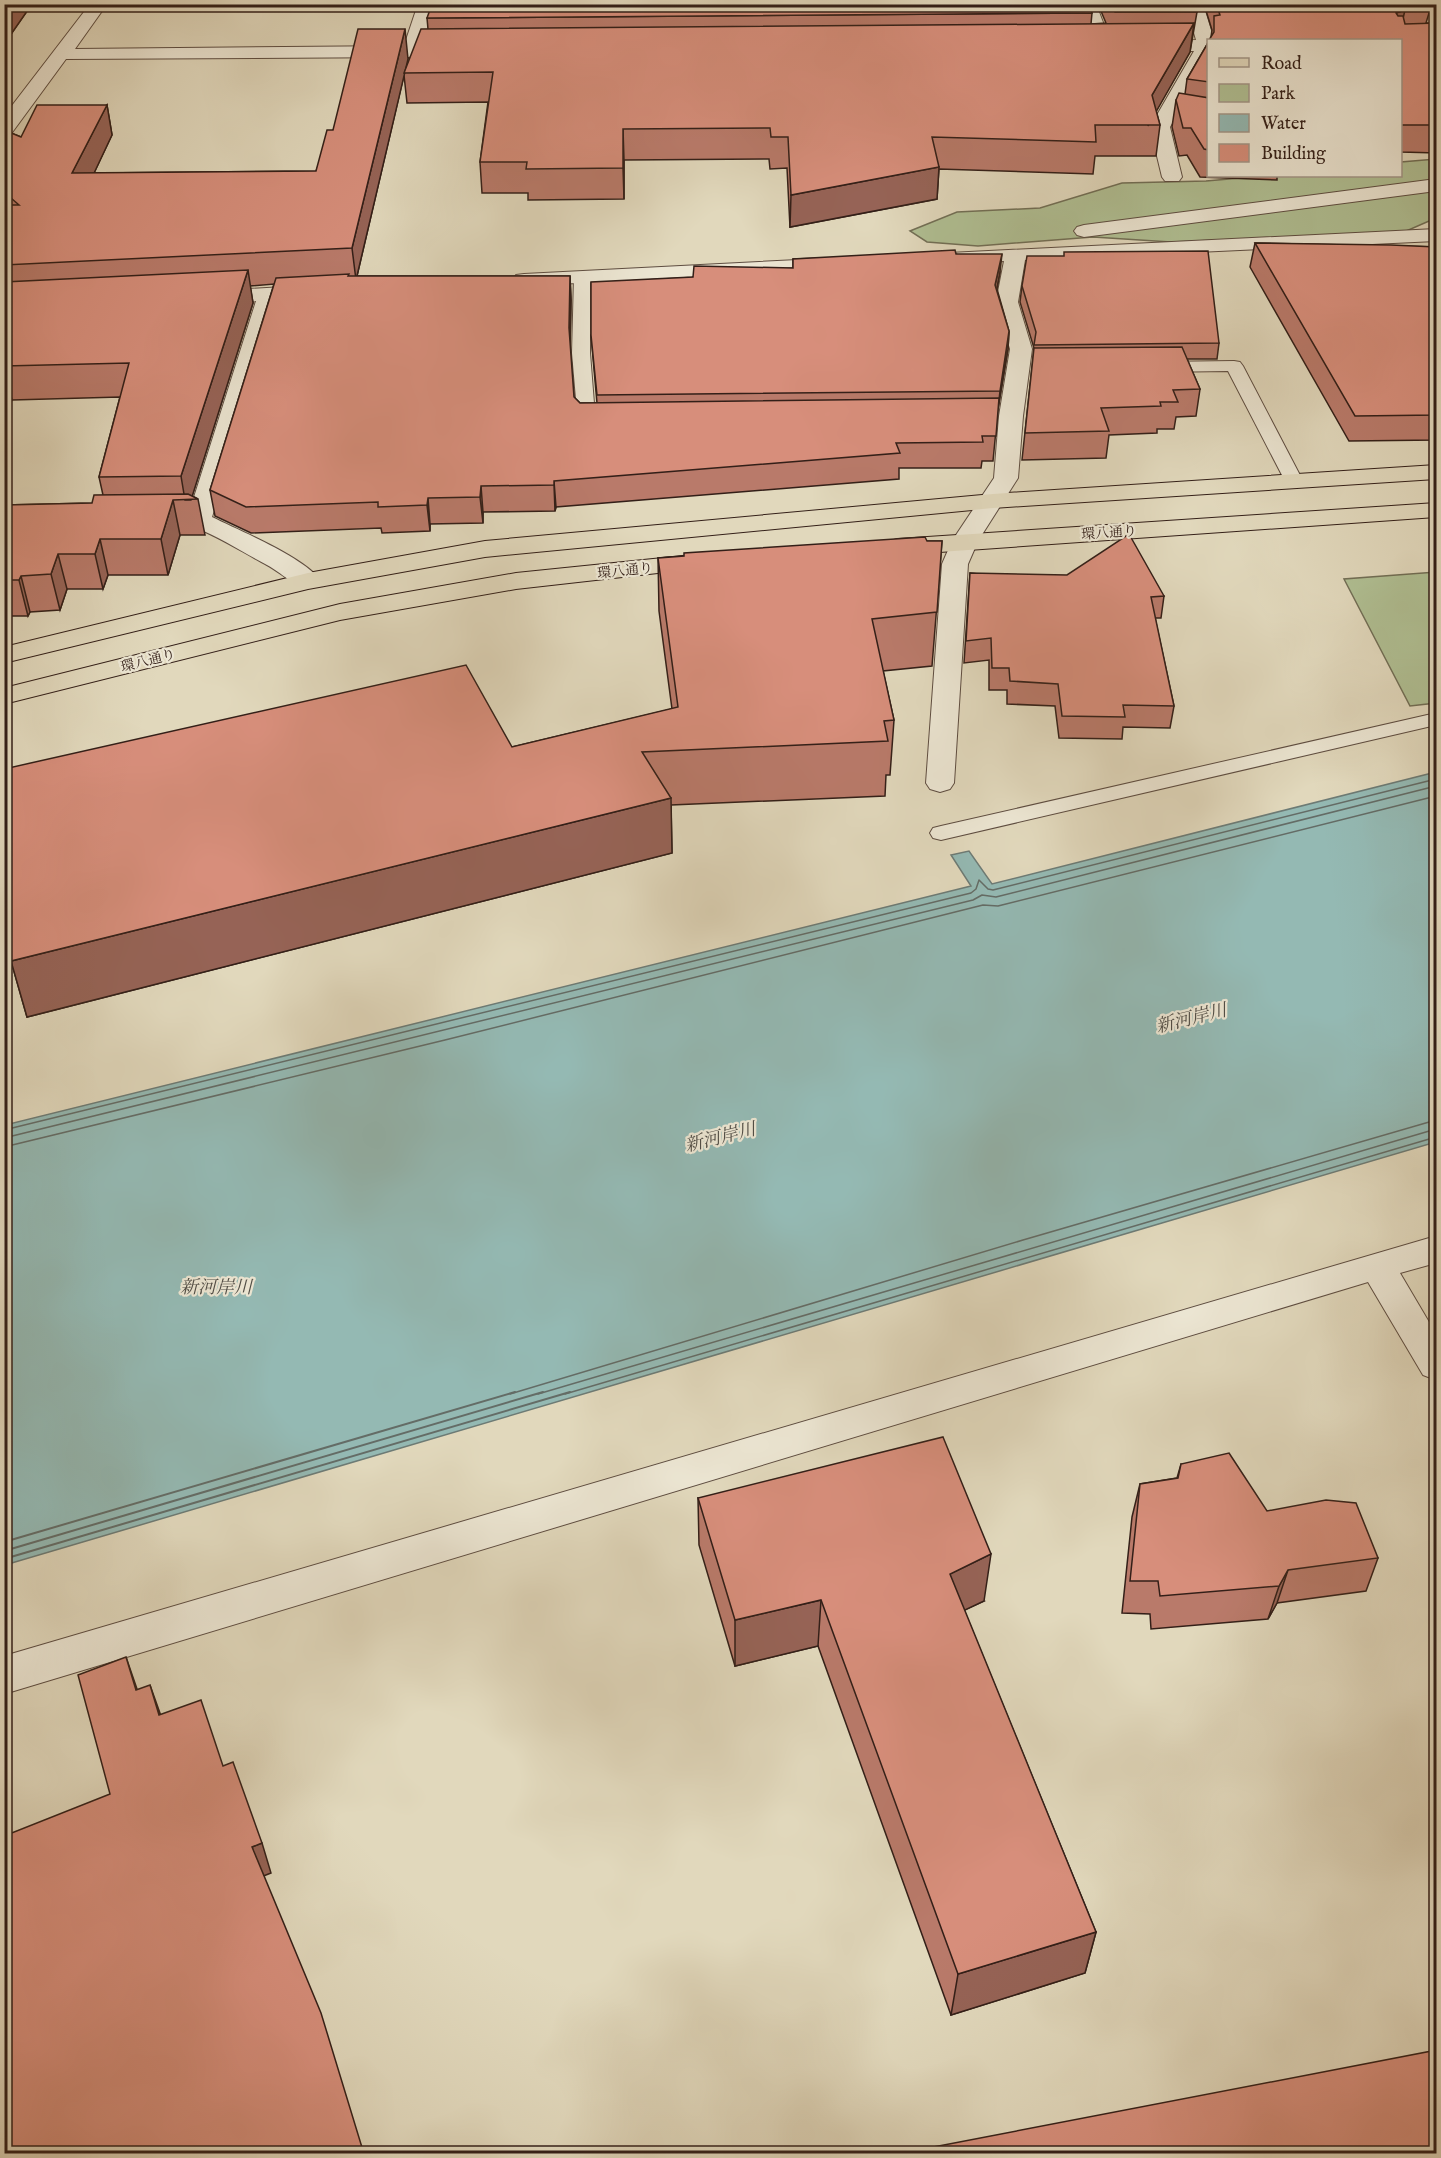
<svg xmlns="http://www.w3.org/2000/svg" width="1441" height="2158" viewBox="0 0 1441 2158" font-family="'IM FELL English','Noto Serif JP',serif">
<style>
.green{fill:#b0bf93;stroke:#726f56;stroke-width:1.5}
.water{fill:#94b9b3;stroke:#6d7b75;stroke-width:1.5}
.lines{fill:none;stroke-linecap:round;stroke-linejoin:round}
.shore-far1{stroke:#646c66;stroke-width:1.5}
.shore{stroke:#646c66;stroke-width:2}
.lane-casing{stroke:#5e4d41;stroke-width:2}
.street-casing{stroke:#5e4d41;stroke-width:2}
.primary-casing{stroke:#331f18;stroke-width:2}
.lane{fill:#ece6d3;fill-rule:evenodd}
.street{fill:#ece6d3;fill-rule:evenodd}
.primary{fill:#e1d8bc;fill-rule:evenodd}
.wall{fill:#b97a6a;stroke:#331f18;stroke-width:1.5}
.shaded-wall{fill:#966356;stroke:#331f18;stroke-width:1.5}
.building{fill:#d78e7b;stroke:#331f18;stroke-width:1.5}
.labels{text-anchor:middle;stroke-width:4.5;stroke-linejoin:round;paint-order:stroke}
.far-street-label{font-size:14px;fill:#331f18;stroke:#ece6d3}
.water-label{font-size:18px;font-style:italic;fill:#504d46;stroke:#ece6d3}
</style>
<rect width="100%" height="100%" fill="#e1d8bc"/>
<filter id="stains"><feTurbulence type="fractalNoise" baseFrequency=".00333" numOctaves="4"/><feColorMatrix values="0 0 0 0 .2 0 0 0 0 .09 0 0 0 0 .02 0 0 0 .5 -.17"/></filter>
<radialGradient id="worn" r=".72"><stop offset=".6" stop-color="#630" stop-opacity="0"/><stop offset="1" stop-color="#630" stop-opacity=".3"/></radialGradient>
<g class="green">
<path d="M 1436,159 L 1436,218 L 1404,232 L 1171,242 L 1093,237 L 978,246 L 927,242 L 910,231 L 957,212 L 1040,208 L 1122,183 L 1206,181 L 1264,176 L 1400,176 L 1401,162 Z"/>
<path d="M 1436,572 L 1436,703 L 1410,706 L 1344,579 Z"/>
</g>
<path class="water" d="M 1436,772 L 1436,1142 L 5,1565 L 5,1125 L 971,886 L 951,855 L 969,851 L 992,884 Z"/>
<g class="lines">
<g class="shore-far1">
<path d="M 4,1130 L 971,893 L 976,889 L 979,880 L 988,889 L 993,890 L 1436,779"/>
<path d="M 4,1138 L 973,900 L 982,895 L 996,897 L 1436,786"/>
<path d="M 4,1147 L 445,1040 L 983,905 L 998,906 L 1436,796"/>
<path d="M 510,1394 L 1023,1240 L 1436,1120"/>
<path d="M 538,1394 L 1436,1129"/>
<path d="M 565,1394 L 1436,1137"/>
</g>
<g class="shore">
<path d="M 4,1542 L 515,1392"/>
<path d="M 4,1551 L 543,1392"/>
<path d="M 4,1559 L 570,1392"/>
</g>
<defs>
<g id="lane">
<path d="M 582,272 L 590,277 L 590,353 L 595,416 L 608,417 L 611,421 L 608,425 C 599,427 590,428 581,426 L 578,422 L 572,353 L 574,277 Z"/>
<path d="M 1234,361 L 1240,362 L 1243,366 L 1303,481 L 1301,485 L 1287,485 L 1285,481 L 1228,371 L 1157,372 L 1151,371 L 1148,367 L 1151,363 L 1157,362 Z"/>
<path d="M 1436,713 L 1436,725 L 941,840 L 933,838 L 930,833 L 933,828 L 941,826 Z"/>
</g>
<g id="street">
<path d="M 90,4 L 107,4 L 75,49 L 404,46 L 418,4 L 435,4 L 422,46 L 463,47 L 466,51 L 463,55 L 457,56 L 411,57 L 66,59 L 11,134 L 4,136 L 4,116 Z"/>
<path d="M 1079,4 L 1096,4 L 1112,46 L 1109,50 L 1097,50 L 1094,46 Z"/>
<path d="M 1186,4 L 1203,4 L 1214,40 L 1208,40 L 1208,57 L 1170,127 L 1182,177 L 1179,181 L 1165,181 L 1162,177 L 1150,127 L 1194,51 L 1148,51 L 1142,50 L 1139,46 L 1142,42 L 1148,41 L 1196,40 Z"/>
<path d="M 1436,179 L 1436,191 L 1084,237 L 1077,235 L 1074,231 L 1077,227 L 1084,225 Z"/>
<path d="M 1436,229 L 1436,241 L 1025,260 L 1018,302 L 1032,349 L 1023,416 L 1018,478 L 978,541 L 968,564 L 954,783 L 950,789 L 940,792 L 930,789 L 926,783 L 942,564 L 952,541 L 994,478 L 999,416 L 1010,349 L 996,302 L 1004,261 L 956,263 L 949,261 L 946,257 L 949,253 Z"/>
<path d="M 838,258 L 845,260 L 849,264 L 845,268 L 524,286 L 516,285 L 513,280 L 516,275 L 524,274 Z"/>
<path d="M 317,285 L 325,286 L 328,291 L 325,296 L 278,300 L 212,517 C 240,531 304,557 321,581 L 317,586 C 297,591 284,574 267,565 C 244,553 220,537 196,528 C 182,523 164,529 149,525 L 146,520 L 149,515 L 189,513 L 256,301 L 207,303 L 199,302 L 196,297 L 199,292 Z"/>
<path d="M 1436,1236 L 1436,1263 L 1400,1273 L 1436,1334 L 1436,1380 L 1423,1375 L 1368,1282 L 4,1694 L 4,1656 Z"/>
</g>
<g id="primary">
<path d="M 1436,465 L 1436,479 L 993,508 L 485,557 L 308,589 L 4,663 L 4,647 L 308,573 L 485,541 L 993,494 Z"/>
<path d="M 1436,503 L 1436,517 L 897,555 L 888,552 L 884,547 L 888,542 L 897,539 Z"/>
<path d="M 702,554 L 711,557 L 715,562 L 711,567 L 516,589 L 340,620 L 4,704 L 4,688 L 340,604 L 516,573 Z"/>
</g>
</defs>
<use href="#lane" class="lane-casing"/>
<use href="#street" class="street-casing"/>
<use href="#primary" class="primary-casing"/>
<use href="#lane" class="lane"/>
<use href="#street" class="street"/>
<use href="#primary" class="primary"/>
</g>
<g class="wall">
<path d="M 4,4 L 32,4 L 7,40 L 4,40 Z"/>
<path d="M 1098,4 L 1195,4 L 1197,12 L 1190,52 L 1156,111 L 1160,125 L 1156,156 L 1095,156 L 1093,174 L 939,169 L 937,199 L 790,227 L 787,168 L 770,169 L 769,159 L 624,160 L 624,199 L 528,200 L 528,193 L 482,193 L 480,162 L 488,102 L 407,103 L 404,75 L 357,276 L 570,276 L 571,300 L 570,345 L 574,397 L 580,403 L 597,403 L 591,335 L 693,277 L 793,268 L 793,259 L 956,254 L 1000,272 L 997,289 L 1009,331 L 1008,349 L 998,409 L 993,461 L 982,461 L 981,468 L 899,468 L 899,479 L 556,507 L 555,511 L 483,512 L 483,523 L 430,524 L 430,531 L 382,533 L 381,528 L 251,533 L 215,516 L 210,490 L 274,284 L 250,286 L 253,303 L 192,496 L 198,499 L 205,535 L 180,535 L 168,575 L 108,575 L 103,589 L 67,589 L 60,610 L 30,612 L 28,616 L 4,616 L 4,505 L 92,503 L 103,495 L 99,477 L 120,397 L 12,400 L 4,416 L 4,130 L 21,137 L 107,105 L 112,135 L 94,173 L 316,171 L 333,130 L 408,59 L 405,70 L 428,29 L 427,18 L 1092,13 L 1091,24 L 1106,23 Z"/>
<path d="M 1204,4 L 1437,4 L 1437,22 L 1429,13 L 1426,23 L 1437,23 L 1437,153 L 1401,152 L 1401,40 L 1211,37 L 1212,30 Z"/>
<path d="M 1209,41 L 1209,176 L 1277,176 L 1277,180 L 1200,177 L 1187,155 L 1179,156 L 1172,127 L 1176,100 L 1185,94 L 1187,79 Z"/>
<path d="M 1255,243 L 1437,247 L 1437,440 L 1349,441 L 1250,267 Z"/>
<path d="M 1022,286 L 1219,343 L 1217,359 L 1187,359 L 1200,389 L 1196,416 L 1176,417 L 1174,429 L 1157,429 L 1157,433 L 1109,435 L 1106,458 L 1022,460 L 1034,348 L 1020,302 Z"/>
<path d="M 927,541 L 942,541 L 932,666 L 883,671 L 894,720 L 890,775 L 886,775 L 885,796 L 671,805 L 672,853 L 27,1017 L 11,961 L 512,747 L 672,709 L 659,611 L 658,558 Z"/>
<path d="M 970,573 L 1164,596 L 1161,618 L 1155,618 L 1174,706 L 1170,728 L 1123,727 L 1122,739 L 1059,738 L 1055,706 L 1007,704 L 1007,690 L 989,690 L 989,660 L 964,663 Z"/>
<path d="M 1181,1464 L 1267,1511 L 1378,1558 L 1366,1591 L 1277,1603 L 1268,1619 L 1151,1629 L 1150,1614 L 1122,1613 L 1132,1517 L 1140,1484 L 1177,1478 Z"/>
<path d="M 698,1498 L 984,1601 L 964,1610 L 1096,1932 L 1085,1973 L 951,2015 L 818,1646 L 735,1666 L 699,1545 Z"/>
</g>
<g class="shaded-wall">
<path d="M 4,4 L 32,4 L 7,40 L 4,26 Z"/>
<path d="M 1405,10 L 1399,36 L 1396,13 Z"/>
<path d="M 1194,23 L 1190,52 L 1148,126 L 1152,95 Z"/>
<path d="M 405,29 L 408,59 L 356,280 L 352,248 Z"/>
<path d="M 107,105 L 112,135 L 79,205 L 72,173 Z"/>
<path d="M 623,129 L 624,160 L 624,199 L 623,168 Z"/>
<path d="M 939,167 L 937,199 L 790,227 L 791,195 Z"/>
<path d="M 1002,254 L 1000,272 L 994,303 L 995,285 Z"/>
<path d="M 248,270 L 253,303 L 191,500 L 185,500 L 181,476 Z"/>
<path d="M 570,276 L 571,300 L 570,353 L 569,328 Z"/>
<path d="M 1009,331 L 1008,349 L 998,409 L 1000,391 Z"/>
<path d="M 4,367 L 12,400 L 4,416 Z"/>
<path d="M 554,481 L 556,507 L 555,511 L 554,485 Z"/>
<path d="M 481,486 L 483,512 L 483,523 L 480,497 Z"/>
<path d="M 428,498 L 430,524 L 430,531 L 427,505 Z"/>
<path d="M 173,500 L 180,535 L 168,575 L 161,539 Z"/>
<path d="M 100,539 L 108,575 L 103,589 L 95,554 Z"/>
<path d="M 58,554 L 67,589 L 60,610 L 51,574 Z"/>
<path d="M 21,576 L 30,612 L 28,616 L 19,580 Z"/>
<path d="M 671,798 L 672,853 L 27,1017 L 11,961 Z"/>
<path d="M 991,1554 L 984,1601 L 944,1620 L 950,1574 Z"/>
<path d="M 1288,1570 L 1277,1603 L 1268,1619 L 1279,1586 Z"/>
<path d="M 821,1600 L 818,1646 L 735,1666 L 735,1620 Z"/>
<path d="M 126,1657 L 137,1689 L 147,1721 L 136,1690 Z"/>
<path d="M 150,1685 L 161,1716 L 159,1715 Z"/>
<path d="M 262,1843 L 271,1873 L 261,1877 L 252,1847 Z"/>
<path d="M 1096,1932 L 1085,1973 L 951,2015 L 958,1974 Z"/>
</g>
<g class="building">
<path d="M 432,4 L 1089,4 L 1092,13 L 427,18 Z"/>
<path d="M 1112,4 L 1195,4 L 1197,12 L 1115,12 Z"/>
<path d="M 1216,4 L 1425,4 L 1429,9 L 1405,10 L 1396,13 L 1398,16 L 1403,16 L 1405,24 L 1437,23 L 1437,125 L 1401,125 L 1401,40 L 1209,40 L 1214,32 L 1214,16 L 1220,15 Z"/>
<path d="M 1194,23 L 1152,95 L 1160,125 L 1095,125 L 1096,142 L 932,137 L 939,167 L 791,195 L 788,137 L 771,137 L 770,128 L 623,129 L 623,168 L 526,169 L 527,162 L 480,162 L 493,72 L 404,73 L 421,29 Z"/>
<path d="M 358,29 L 405,29 L 352,248 L 4,265 L 4,205 L 19,205 L 4,192 L 4,130 L 21,137 L 37,105 L 107,105 L 72,173 L 316,171 L 327,130 L 333,130 Z"/>
<path d="M 1209,41 L 1209,82 L 1187,79 Z"/>
<path d="M 1179,93 L 1209,98 L 1209,150 L 1204,149 L 1191,128 L 1183,128 L 1176,100 Z"/>
<path d="M 1255,243 L 1391,245 L 1437,247 L 1437,415 L 1355,416 Z"/>
<path d="M 955,250 L 956,254 L 1002,254 L 995,285 L 1009,331 L 1000,391 L 597,395 L 591,335 L 591,282 L 693,277 L 694,266 L 793,268 L 793,259 Z"/>
<path d="M 1208,251 L 1219,343 L 1034,345 L 1036,332 L 1022,286 L 1027,256 L 1064,256 L 1064,252 Z"/>
<path d="M 248,270 L 181,476 L 99,477 L 129,363 L 4,366 L 4,282 Z"/>
<path d="M 349,274 L 348,276 L 570,276 L 569,328 L 574,397 L 580,403 L 999,398 L 996,436 L 982,436 L 983,442 L 896,443 L 900,453 L 554,481 L 554,485 L 481,486 L 480,497 L 428,498 L 427,505 L 378,507 L 378,502 L 246,507 L 210,490 L 276,278 Z"/>
<path d="M 1182,347 L 1200,389 L 1173,390 L 1178,402 L 1160,402 L 1161,406 L 1101,408 L 1109,431 L 1025,433 L 1034,348 Z"/>
<path d="M 188,494 L 198,499 L 173,500 L 161,539 L 100,539 L 95,554 L 58,554 L 51,574 L 21,576 L 19,580 L 4,580 L 4,505 L 92,503 L 94,495 Z"/>
<path d="M 1129,534 L 1164,596 L 1151,597 L 1174,706 L 1123,705 L 1125,717 L 1062,716 L 1058,684 L 1010,681 L 1009,668 L 992,668 L 991,638 L 966,641 L 970,573 L 1067,575 Z"/>
<path d="M 925,537 L 927,541 L 942,541 L 937,612 L 872,619 L 894,720 L 884,721 L 888,741 L 642,752 L 671,798 L 11,961 L 4,940 L 4,769 L 466,665 L 512,747 L 678,707 L 658,558 L 684,556 L 684,553 Z"/>
<path d="M 943,1437 L 991,1554 L 950,1574 L 1096,1932 L 958,1974 L 821,1600 L 735,1620 L 698,1498 Z"/>
<path d="M 1229,1453 L 1267,1511 L 1326,1500 L 1356,1503 L 1378,1558 L 1288,1570 L 1279,1586 L 1160,1596 L 1158,1581 L 1130,1581 L 1140,1484 L 1178,1478 L 1181,1464 Z"/>
<path d="M 126,1657 L 136,1690 L 150,1685 L 159,1715 L 201,1700 L 223,1766 L 233,1762 L 262,1843 L 252,1847 L 321,2013 L 364,2154 L 4,2154 L 4,1836 L 110,1794 L 78,1675 Z"/>
<path d="M 1437,2050 L 1437,2154 L 897,2154 Z"/>
</g>
<g class="labels">
<g class="far-street-label">
<text transform="translate(1109 532) rotate(-4)" y="5">環八通り</text>
<text transform="translate(625 570) rotate(-6)" y="5">環八通り</text>
<text transform="translate(148 660) rotate(-14)" y="5">環八通り</text>
</g>
<g class="water-label">
<text transform="translate(1191 1018) rotate(-14)" y="6">新河岸川</text>
<text transform="translate(720 1137) rotate(-14)" y="6">新河岸川</text>
<text x="216" y="1293">新河岸川</text>
</g>
</g>
<rect width="1441" height="2158" fill="none" stroke="#e1d8bc" stroke-width="24"/>
<rect x="6" y="6" width="1429" height="2146" fill="none" stroke="#331f18" stroke-width="3"/>
<rect x="12" y="12" width="1417" height="2134" fill="none" stroke="#331f18" stroke-width="1.5"/>
<rect x="1207" y="39" width="195" height="138" fill="#ece6d3" stroke="#a29688" stroke-width="1.5"/>
<rect x="1219" y="58" width="30" height="9" fill="#e1d8bc" stroke="#a29688" stroke-width="1.5"/>
<text x="1261" y="69" font-size="18" fill="#331f18">Road</text>
<rect x="1219" y="84" width="30" height="18" fill="#b0bf93" stroke="#a29688" stroke-width="1.5"/>
<text x="1261" y="99" font-size="18" fill="#331f18">Park</text>
<rect x="1219" y="114" width="30" height="18" fill="#94b9b3" stroke="#a29688" stroke-width="1.5"/>
<text x="1261" y="129" font-size="18" fill="#331f18">Water</text>
<rect x="1219" y="144" width="30" height="18" fill="#d78e7b" stroke="#a29688" stroke-width="1.5"/>
<text x="1261" y="159" font-size="18" fill="#331f18">Building</text>
<rect width="100%" height="100%" filter="url(#stains)"/>
<rect width="100%" height="100%" fill="url(#worn)"/>
</svg>
